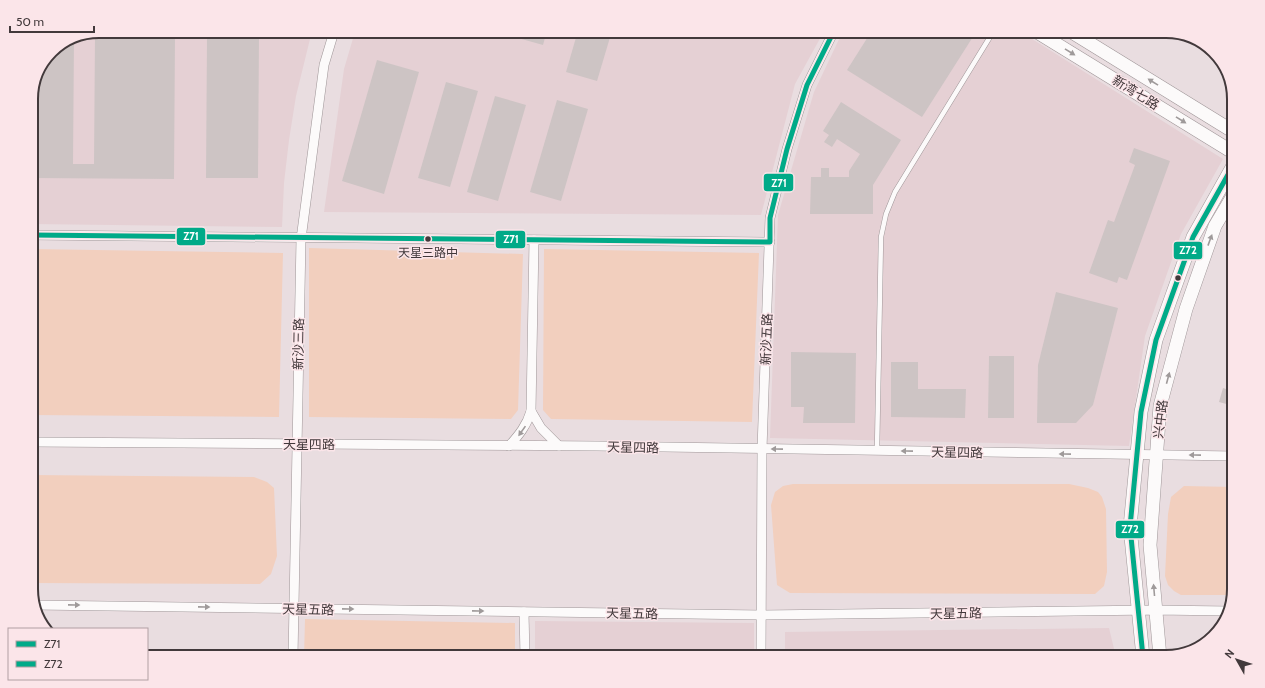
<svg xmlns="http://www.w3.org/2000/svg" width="1265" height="688" viewBox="0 0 1265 688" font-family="Cabin,'Noto Sans SC',sans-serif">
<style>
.built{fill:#e5d0d4}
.green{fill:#f2cfbe}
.building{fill:#cdc4c4}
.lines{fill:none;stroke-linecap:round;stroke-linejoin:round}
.lane-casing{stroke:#9f9698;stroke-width:5.5}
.street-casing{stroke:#9f9698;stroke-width:10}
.secondary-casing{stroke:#9f9698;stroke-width:14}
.lane{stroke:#fcfafa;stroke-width:4.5}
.street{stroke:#fcfafa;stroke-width:9}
.secondary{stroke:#fcfafa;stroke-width:13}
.bus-1-casing{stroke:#fbe5e9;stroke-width:8}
.bus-2-casing{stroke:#fbe5e9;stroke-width:8}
.bus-1{stroke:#0a8;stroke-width:5}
.bus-2{stroke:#0a8;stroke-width:5}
.oneway{fill:#9f9a9a}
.bus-dot{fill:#42393b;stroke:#fbe5e9;stroke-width:1.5}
.labels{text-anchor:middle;stroke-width:3;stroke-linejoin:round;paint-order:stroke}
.bus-label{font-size:12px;fill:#42393b;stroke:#fbe5e9}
.street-label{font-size:13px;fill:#42393b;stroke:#fbe5e9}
.rim{fill:none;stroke:#42393b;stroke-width:2}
.line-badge{stroke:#fbe5e9;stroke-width:1.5}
.badge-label{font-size:11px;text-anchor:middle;font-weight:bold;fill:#fff}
</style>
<rect width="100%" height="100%" fill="#e9dde0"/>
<g class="built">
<path d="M 1021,32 L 1223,159 L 1181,234 L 1145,336 L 1129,446 L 770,438 L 778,215 L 814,92 L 842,33 Z"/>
<path d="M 823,33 L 795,84 L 761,215 L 324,212 L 344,69 L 354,35 Z"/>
<path d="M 311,35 L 296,96 L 289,140 L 284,183 L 282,227 L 31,224 L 31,95 L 51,51 L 73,36 Z"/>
<path d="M 535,621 L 754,623 L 754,657 L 535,657 Z"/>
<path d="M 1109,628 L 1116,657 L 785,657 L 785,632 Z"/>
</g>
<g class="green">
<path d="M 309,248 L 523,254 L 518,410 L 511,419 L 309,417 Z"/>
<path d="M 31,249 L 283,253 L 279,417 L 31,415 Z"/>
<path d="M 544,249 L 759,253 L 752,422 L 551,419 L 543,410 Z"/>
<path d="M 31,475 L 254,477 L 267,482 L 274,488 L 277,556 L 271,574 L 260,584 L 31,583 Z"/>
<path d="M 793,484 L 1069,484 L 1088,488 L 1098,492 L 1102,497 L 1106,509 L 1107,572 L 1104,586 L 1095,594 L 790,593 L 777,585 L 771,505 L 775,492 L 783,486 Z"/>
<path d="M 1184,486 L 1234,487 L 1234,589 L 1232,595 L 1181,595 L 1174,591 L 1168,585 L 1165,576 L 1168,514 L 1171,497 Z"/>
<path d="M 305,619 L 515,623 L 515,657 L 304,657 Z"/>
</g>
<g class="building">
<path d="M 871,32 L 976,32 L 922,117 L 847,70 Z"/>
<path d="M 512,34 L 546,34 L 543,45 L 511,36 Z"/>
<path d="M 577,34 L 611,34 L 597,81 L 566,72 Z"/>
<path d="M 73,36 L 74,36 L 73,164 L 94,164 L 95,36 L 175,36 L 174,179 L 31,178 L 31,95 L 51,51 Z"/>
<path d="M 207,36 L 259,36 L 258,178 L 206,178 Z"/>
<path d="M 377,60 L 419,72 L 384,194 L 342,181 Z"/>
<path d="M 446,82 L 478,91 L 450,187 L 418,178 Z"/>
<path d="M 495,96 L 526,105 L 498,201 L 467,192 Z"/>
<path d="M 557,100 L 588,109 L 561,201 L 530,192 Z"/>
<path d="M 841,102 L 901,140 L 873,185 L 873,214 L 810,214 L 811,177 L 821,177 L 821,168 L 829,168 L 829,177 L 849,177 L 849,171 L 860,154 L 837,139 L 832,147 L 824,142 L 829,135 L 823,131 Z"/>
<path d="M 1134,148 L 1170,161 L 1127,280 L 1119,277 L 1117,283 L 1089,273 L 1108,220 L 1114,222 L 1135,165 L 1129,162 Z"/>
<path d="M 1056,292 L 1118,308 L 1093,405 L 1076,423 L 1037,423 L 1038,365 Z"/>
<path d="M 791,352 L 856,353 L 855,423 L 803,423 L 804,407 L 791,407 Z"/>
<path d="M 989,356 L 1014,356 L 1014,418 L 988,418 Z"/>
<path d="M 891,362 L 918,362 L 918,389 L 966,389 L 965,418 L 891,417 Z"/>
<path d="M 1233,384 L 1234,406 L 1219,402 L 1223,388 L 1232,391 Z"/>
</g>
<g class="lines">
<defs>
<path id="lane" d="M 877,451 L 881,237 L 886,214 L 895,192 L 993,32"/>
<g id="street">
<path d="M 31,235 L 770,242"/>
<path d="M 531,411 L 534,240"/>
<path d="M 31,442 L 597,446 L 1234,456"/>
<path d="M 509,446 C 519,435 527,425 531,411 L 541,428 L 559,446"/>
<path d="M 35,605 L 762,615 L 1155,610 L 1229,611"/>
<path d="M 524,612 L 525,657"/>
<path d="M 293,657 L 301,239 L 324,65 L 333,35"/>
<path d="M 761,657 L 762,449 L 770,218 L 787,149 L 807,85 L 833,33"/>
</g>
<g id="secondary">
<path d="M 1070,31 L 1234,132"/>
<path d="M 1037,32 L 1234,153"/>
<path d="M 1143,657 L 1130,527 L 1141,412 L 1156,340 L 1193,237 L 1234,164"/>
<path d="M 1160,657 L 1150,545 L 1160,406 L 1186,309 L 1215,226 L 1234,194"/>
</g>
</defs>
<use href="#lane" class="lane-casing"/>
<use href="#street" class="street-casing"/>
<use href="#secondary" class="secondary-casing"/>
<use href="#lane" class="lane"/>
<use href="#street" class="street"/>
<use href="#secondary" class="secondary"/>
<defs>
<path id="bus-1" d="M 31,235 L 770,242 L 770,218 L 787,149 L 807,85 L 833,33"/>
<path id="bus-2" d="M 1143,657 L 1130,527 L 1141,412 L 1156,340 L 1193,237 L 1234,164"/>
</defs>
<use href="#bus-1" class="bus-1-casing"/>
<use href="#bus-2" class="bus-2-casing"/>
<use href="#bus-1" class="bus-1"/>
<use href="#bus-2" class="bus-2"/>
</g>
<defs><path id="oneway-solid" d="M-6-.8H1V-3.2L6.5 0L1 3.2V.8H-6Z"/></defs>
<g class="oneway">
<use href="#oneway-solid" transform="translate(1070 52) rotate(32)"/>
<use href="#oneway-solid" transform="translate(1153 82) rotate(-148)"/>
<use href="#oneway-solid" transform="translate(1181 120) rotate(32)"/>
<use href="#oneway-solid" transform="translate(1210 240) rotate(-70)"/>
<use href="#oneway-solid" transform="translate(1168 378) rotate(-75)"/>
<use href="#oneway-solid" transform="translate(522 431) rotate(125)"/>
<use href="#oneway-solid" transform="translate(777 449) rotate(-179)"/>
<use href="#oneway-solid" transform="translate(907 451) rotate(-179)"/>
<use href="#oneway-solid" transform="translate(1065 454) rotate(-179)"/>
<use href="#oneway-solid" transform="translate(1195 455) rotate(-179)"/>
<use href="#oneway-solid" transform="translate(1154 590) rotate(-95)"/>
<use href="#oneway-solid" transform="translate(74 605) rotate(1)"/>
<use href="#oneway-solid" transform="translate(204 607) rotate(1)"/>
<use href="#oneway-solid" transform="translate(348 609) rotate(1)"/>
<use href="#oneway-solid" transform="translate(478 611) rotate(1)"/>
</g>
<g class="bus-dot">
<circle cx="428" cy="239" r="3.5"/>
<circle cx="1178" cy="278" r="3.5"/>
</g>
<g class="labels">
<g class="bus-label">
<text x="428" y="257">天星三路中</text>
</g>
<g class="street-label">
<text transform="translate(1136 92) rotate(32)" y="5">新湾七路</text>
<text transform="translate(766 339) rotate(-88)" y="5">新沙五路</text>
<text transform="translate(298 344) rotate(-89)" y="5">新沙三路</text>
<text transform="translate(1160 419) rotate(-83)" y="5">兴中路</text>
<text x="309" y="449">天星四路</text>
<text transform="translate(633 447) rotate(1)" y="5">天星四路</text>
<text transform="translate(957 452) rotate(1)" y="5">天星四路</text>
<text transform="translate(308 609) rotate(1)" y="5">天星五路</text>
<text transform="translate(632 613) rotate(1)" y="5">天星五路</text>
<text transform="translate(956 613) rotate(-1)" y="5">天星五路</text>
</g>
</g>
<path d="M0 0H1265V688H0ZM99 38H1166A61 61 0 0 1 1227 99V589A61 61 0 0 1 1166 650H99A61 61 0 0 1 38 589V99A61 61 0 0 1 99 38Z" fill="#fbe5e9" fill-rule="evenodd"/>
<path class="rim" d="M99 38H1166A61 61 0 0 1 1227 99V589A61 61 0 0 1 1166 650H99A61 61 0 0 1 38 589V99A61 61 0 0 1 99 38Z"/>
<g class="line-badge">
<rect x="763" y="173" width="31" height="19" rx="4" fill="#0a8"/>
<rect x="176" y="227" width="30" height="19" rx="4" fill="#0a8"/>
<rect x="495" y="230" width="31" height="19" rx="4" fill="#0a8"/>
<rect x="1173" y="241" width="30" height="19" rx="4" fill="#0a8"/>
<rect x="1115" y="520" width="30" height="19" rx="4" fill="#0a8"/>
</g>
<g class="badge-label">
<text x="779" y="187">Z71</text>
<text x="191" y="240">Z71</text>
<text x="511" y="243">Z71</text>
<text x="1188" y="254">Z72</text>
<text x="1130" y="533">Z72</text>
</g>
<rect x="8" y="628" width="140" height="52" fill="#fbe5e9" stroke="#b1a0a3"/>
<rect x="16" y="641" width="20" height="6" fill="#00aa88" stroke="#b1a0a3"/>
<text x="44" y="648" font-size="12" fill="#42393b">Z71</text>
<rect x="16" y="661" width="20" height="6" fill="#00aa88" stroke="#b1a0a3"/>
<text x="44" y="668" font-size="12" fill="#42393b">Z72</text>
<g transform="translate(1237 660) rotate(309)" stroke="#fbe5e9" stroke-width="3" paint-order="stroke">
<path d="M0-3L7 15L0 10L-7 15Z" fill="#42393b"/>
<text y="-6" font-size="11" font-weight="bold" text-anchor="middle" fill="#42393b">N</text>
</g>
<path d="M10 26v6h84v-6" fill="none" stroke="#42393b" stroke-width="2"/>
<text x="16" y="26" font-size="12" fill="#42393b" stroke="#fbe5e9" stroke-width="3" paint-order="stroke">50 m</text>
</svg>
